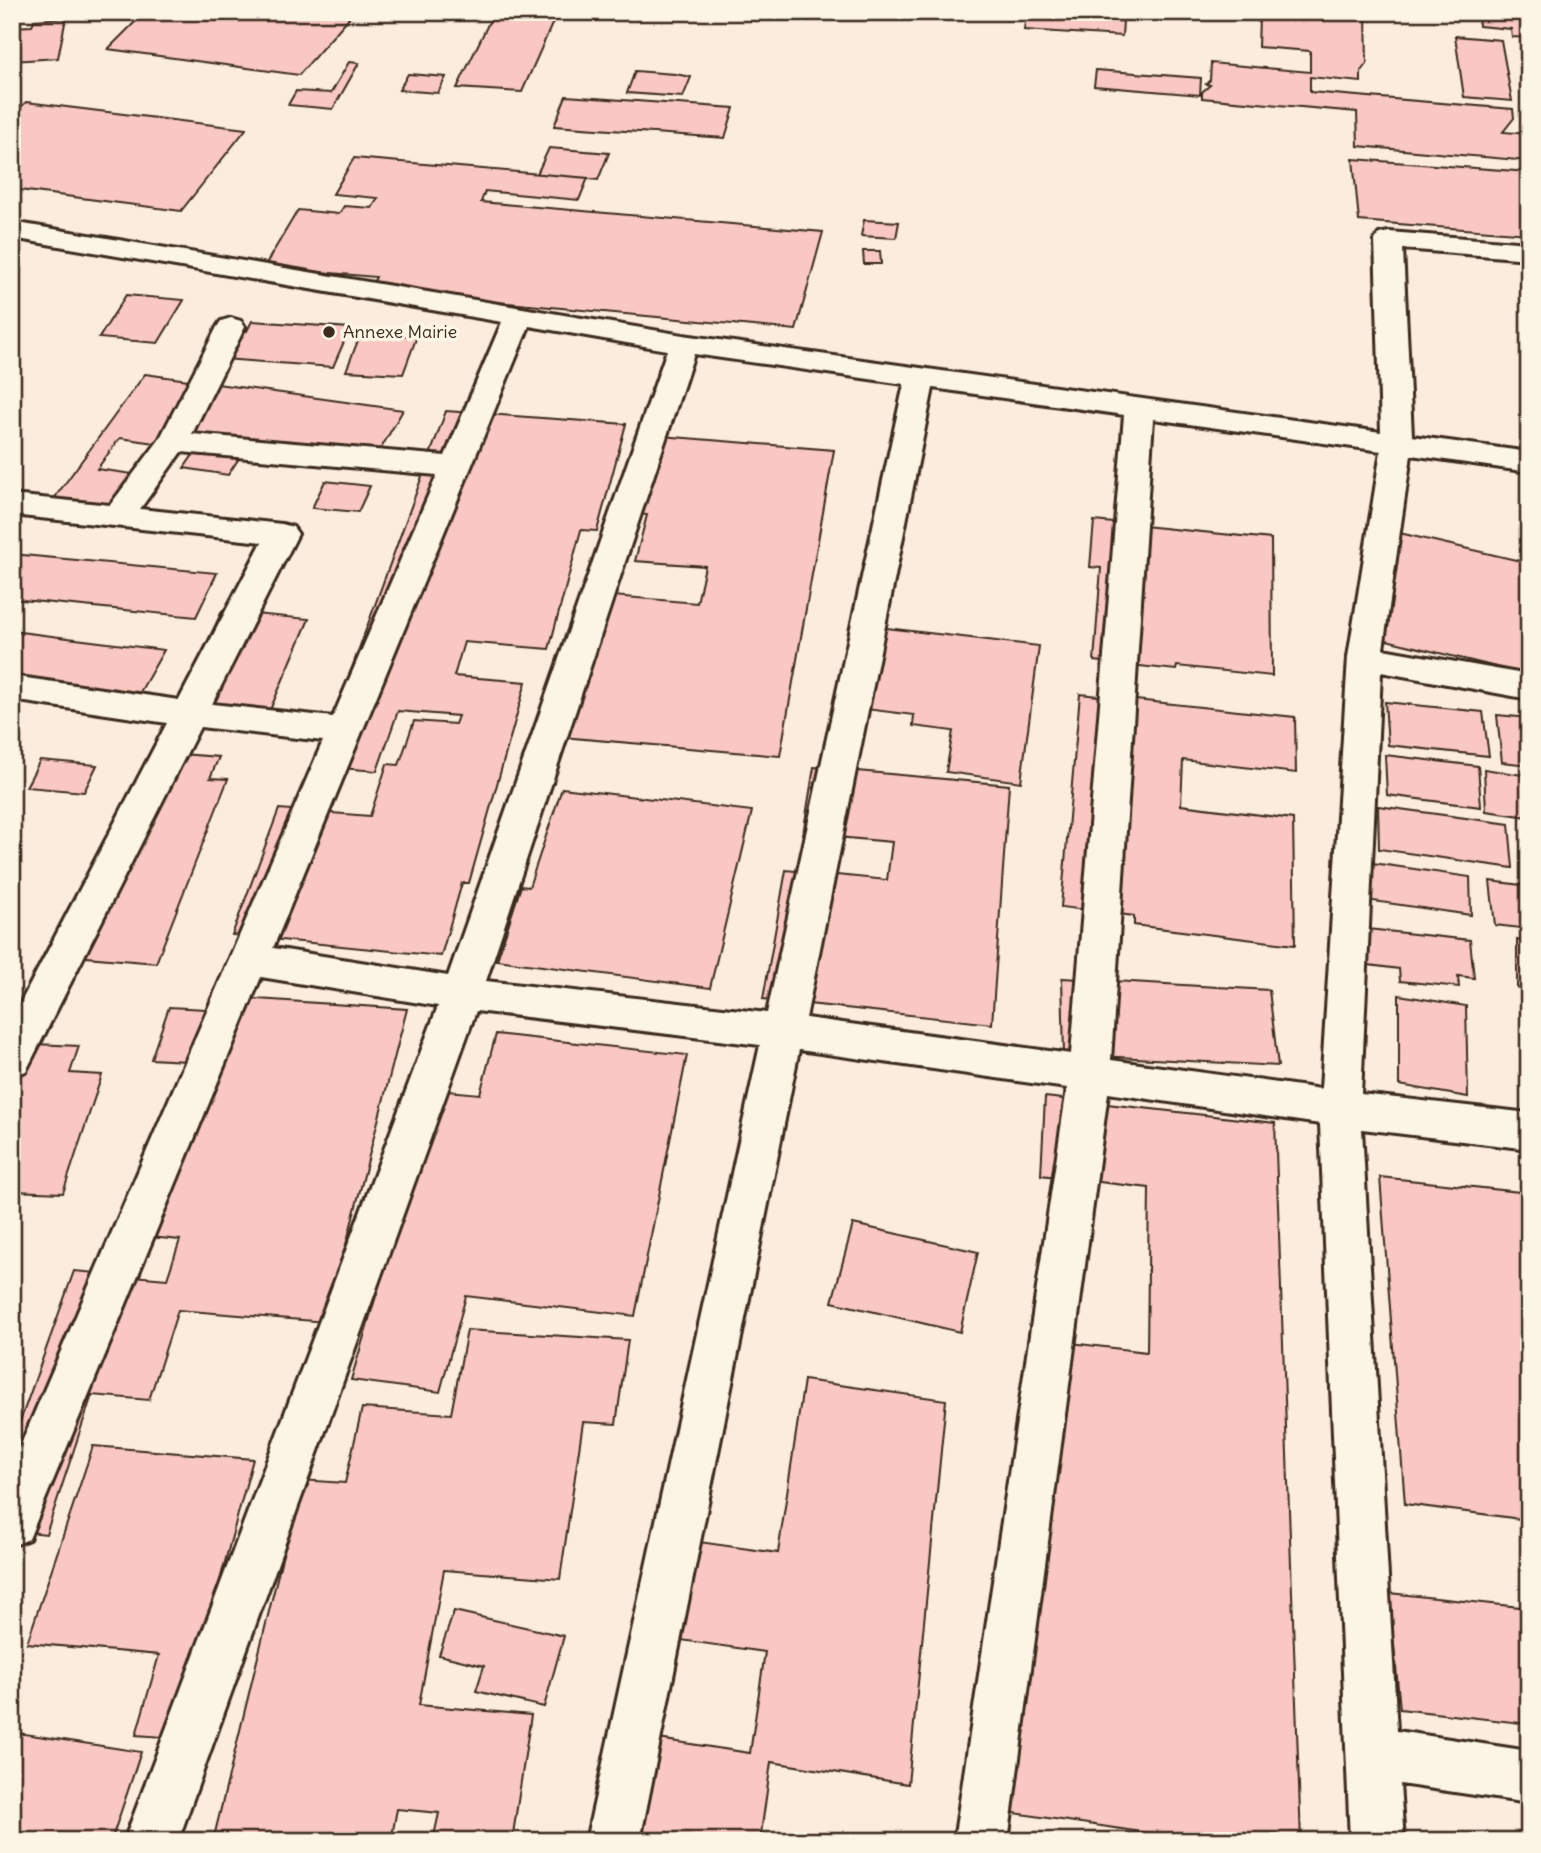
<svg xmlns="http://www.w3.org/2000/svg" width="1541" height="1853" viewBox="0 0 1541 1853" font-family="Delius,sans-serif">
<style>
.building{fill:#f9c8c2;stroke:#3b2a1e;stroke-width:2}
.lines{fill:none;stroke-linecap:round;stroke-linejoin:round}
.street-casing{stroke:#3b2a1e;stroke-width:6}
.street{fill:#fcf5e5;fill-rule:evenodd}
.poi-dot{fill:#3b2a1e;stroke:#fcf5e5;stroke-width:2.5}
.labels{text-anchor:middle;stroke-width:7;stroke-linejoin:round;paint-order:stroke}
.far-poi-label{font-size:18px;fill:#3b2a1e;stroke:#fcf5e5;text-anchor:start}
</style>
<rect width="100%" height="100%" fill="#fbecde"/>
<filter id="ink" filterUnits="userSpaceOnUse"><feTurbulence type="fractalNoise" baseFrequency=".0143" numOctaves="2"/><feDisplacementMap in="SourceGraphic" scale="14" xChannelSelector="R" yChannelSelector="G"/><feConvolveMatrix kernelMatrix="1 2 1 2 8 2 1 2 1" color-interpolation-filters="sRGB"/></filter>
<g filter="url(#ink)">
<g class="building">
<path d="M 145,12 L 354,12 L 299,75 L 108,49 Z"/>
<path d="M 1026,12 L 1174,12 L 1174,18 L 1090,12 L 1089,19 L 1123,21 L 1122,36 L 1024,30 Z"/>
<path d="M 1266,12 L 1401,12 L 1401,17 L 1366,13 L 1367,63 L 1361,71 L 1361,82 L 1310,77 L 1310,92 L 1513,109 L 1514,118 L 1503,132 L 1529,134 L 1529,161 L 1358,146 L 1357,112 L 1202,98 L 1202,92 L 1210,85 L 1206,84 L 1210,80 L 1211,63 L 1310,72 L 1310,51 L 1258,47 L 1259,18 Z"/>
<path d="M 1478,13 L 1529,18 L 1529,38 L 1512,37 L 1511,29 L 1479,26 Z"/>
<path d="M 66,18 L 58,58 L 12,61 L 12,27 L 32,26 L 34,20 Z"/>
<path d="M 491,18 L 553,22 L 522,92 L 457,88 Z"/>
<path d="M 1455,36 L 1501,40 L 1512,101 L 1464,97 Z"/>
<path d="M 349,62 L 359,63 L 333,109 L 288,105 L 296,91 L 331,93 Z"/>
<path d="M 1096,70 L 1201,78 L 1200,95 L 1094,86 Z"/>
<path d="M 635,71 L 675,74 L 691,77 L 683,97 L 627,93 Z"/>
<path d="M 408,74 L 446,77 L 438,93 L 399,90 Z"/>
<path d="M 566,96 L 734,108 L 725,138 L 554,126 Z"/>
<path d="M 26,102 L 246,129 L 181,211 L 12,189 L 12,116 Z"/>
<path d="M 549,148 L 609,153 L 598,180 L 537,174 Z"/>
<path d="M 354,158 L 588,178 L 579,200 L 485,191 L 481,202 L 823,232 L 796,330 L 369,290 L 376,277 L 264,267 L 298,210 L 339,214 L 344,206 L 372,208 L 378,198 L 333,194 Z"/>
<path d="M 1353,159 L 1529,172 L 1529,234 L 1359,221 Z"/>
<path d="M 864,220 L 899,222 L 896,238 L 861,236 Z"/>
<path d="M 863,251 L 880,251 L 881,264 L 864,264 Z"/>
<path d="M 126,295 L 184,300 L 158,343 L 99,338 Z"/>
<path d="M 252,321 L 350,328 L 333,367 L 210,358 L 225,329 L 247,331 Z"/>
<path d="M 361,333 L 417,336 L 403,374 L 346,371 Z"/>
<path d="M 145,374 L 403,410 L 372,464 L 247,446 L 228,475 L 184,468 L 197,449 L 120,438 L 97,469 L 147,476 L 122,511 L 53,500 Z"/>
<path d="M 446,411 L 626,424 L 597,531 L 581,530 L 549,649 L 464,642 L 454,676 L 526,682 L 469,883 L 462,883 L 441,956 L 232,935 L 279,809 L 370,816 L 387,764 L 399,765 L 414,721 L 455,724 L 458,716 L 398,711 L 377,771 L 316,766 Z"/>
<path d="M 661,436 L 834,450 L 780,756 L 562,737 L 601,595 L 697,603 L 705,566 L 635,561 L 647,515 L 630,513 Z"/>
<path d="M 325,481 L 370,486 L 358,512 L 312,508 Z"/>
<path d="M 1094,521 L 1271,539 L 1272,676 L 1177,666 L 1176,670 L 1094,661 L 1101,568 L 1090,567 Z"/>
<path d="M 1378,528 L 1529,563 L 1529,675 L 1366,635 Z"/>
<path d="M 12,554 L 217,573 L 196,617 L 12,599 Z"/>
<path d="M 222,611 L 309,619 L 270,710 L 179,701 Z"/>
<path d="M 861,625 L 1039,646 L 1021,782 L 946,772 L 953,731 L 913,726 L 914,715 L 842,706 Z"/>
<path d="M 12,631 L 164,650 L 139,694 L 12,678 Z"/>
<path d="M 1080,694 L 1295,717 L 1296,773 L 1183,760 L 1181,805 L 1293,819 L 1295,945 L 1134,925 L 1134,916 L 1061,907 Z"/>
<path d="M 1385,702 L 1483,712 L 1489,756 L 1388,745 Z"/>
<path d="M 1497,715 L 1529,718 L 1529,765 L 1502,762 Z"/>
<path d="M 155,752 L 219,757 L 210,778 L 228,779 L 156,963 L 63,955 Z"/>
<path d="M 1385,755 L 1478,766 L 1481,807 L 1387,795 Z"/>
<path d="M 40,760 L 97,765 L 84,792 L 26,787 Z"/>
<path d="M 814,767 L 1009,785 L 992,1024 L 763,999 L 786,870 L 887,880 L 892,842 L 803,834 Z"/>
<path d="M 1484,769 L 1529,776 L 1529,817 L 1486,811 Z"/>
<path d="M 562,788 L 752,811 L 710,988 L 497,960 L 521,886 L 529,887 Z"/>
<path d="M 1378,806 L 1509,824 L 1513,868 L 1379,849 Z"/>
<path d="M 1366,862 L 1470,877 L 1471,915 L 1366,900 Z"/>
<path d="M 1490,881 L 1529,886 L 1529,929 L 1495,925 Z"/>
<path d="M 1358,928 L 1470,940 L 1474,978 L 1458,976 L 1459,987 L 1400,981 L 1399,969 L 1361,964 Z"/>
<path d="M 1517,940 L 1529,942 L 1529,990 L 1517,988 Z"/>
<path d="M 1062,978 L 1269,990 L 1278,1066 L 1064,1054 Z"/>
<path d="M 1399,995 L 1466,1006 L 1468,1097 L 1399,1085 Z"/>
<path d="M 211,996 L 407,1009 L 326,1322 L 178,1310 L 149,1400 L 92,1395 L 46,1534 L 12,1530 L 12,1444 L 74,1271 L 167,1279 L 180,1240 L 117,1234 L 186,1061 L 151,1059 L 169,1007 L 206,1009 Z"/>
<path d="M 496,1034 L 687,1055 L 635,1316 L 466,1296 L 440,1392 L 351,1380 L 437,1090 L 480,1094 Z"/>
<path d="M 12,1043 L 79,1046 L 70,1073 L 102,1075 L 63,1193 L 12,1191 Z"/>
<path d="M 1045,1097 L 1275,1123 L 1301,1841 L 1201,1841 L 988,1809 L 1055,1341 L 1147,1352 L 1149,1188 L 1041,1175 Z"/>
<path d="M 1380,1177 L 1529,1193 L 1529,1520 L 1405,1504 Z"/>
<path d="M 853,1224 L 978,1252 L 960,1332 L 832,1302 Z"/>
<path d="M 467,1330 L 628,1340 L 616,1424 L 583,1422 L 560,1579 L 444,1570 L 419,1705 L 531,1715 L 512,1841 L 434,1836 L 439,1813 L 397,1809 L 391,1841 L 213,1841 L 301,1480 L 345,1483 L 362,1408 L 451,1414 Z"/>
<path d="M 804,1380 L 946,1400 L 908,1784 L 771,1762 L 760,1841 L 591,1841 L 612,1732 L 750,1753 L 765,1652 L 639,1634 L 657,1536 L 778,1553 Z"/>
<path d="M 93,1446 L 253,1459 L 177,1738 L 136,1735 L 159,1655 L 27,1643 Z"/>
<path d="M 1389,1593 L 1529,1608 L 1529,1724 L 1400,1709 Z"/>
<path d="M 454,1611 L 564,1636 L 544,1707 L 476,1691 L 484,1666 L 439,1655 Z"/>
<path d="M 12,1732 L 141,1752 L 111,1841 L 12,1841 Z"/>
</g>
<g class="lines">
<defs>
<path id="street" d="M 12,222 L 683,335 L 1381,432 L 1375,240 L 1379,234 L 1389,232 L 1529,243 L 1529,259 L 1403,249 L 1412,436 L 1529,452 L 1529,472 L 1411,455 L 1383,649 L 1529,675 L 1529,699 L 1381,672 L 1361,1094 L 1529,1113 L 1529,1149 L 1362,1129 L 1397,1731 L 1529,1751 L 1529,1803 L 1400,1784 L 1404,1841 L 1350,1841 L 1320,1124 L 1108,1093 L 1008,1841 L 954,1841 L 1067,1088 L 799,1050 L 640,1841 L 586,1841 L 760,1045 L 476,1011 L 178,1841 L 124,1841 L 438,1006 L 261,977 L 29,1539 L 12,1546 L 12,1465 L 323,741 L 200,727 L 26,1071 L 12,1076 L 12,1019 L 167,723 L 12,700 L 12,676 L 179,700 L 262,542 L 12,515 L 12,495 L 110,505 L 159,440 L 217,327 L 221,321 L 231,318 L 241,321 L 245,327 L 192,434 L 445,456 L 502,322 L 12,238 ZM 529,326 L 667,350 L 448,976 L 273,948 ZM 694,354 L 904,384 L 767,1013 L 486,981 ZM 933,388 L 1124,415 L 1071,1054 L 806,1018 ZM 1153,419 L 1381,451 L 1348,657 L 1321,1089 L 1111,1060 ZM 181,452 L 437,475 L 333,717 L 212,704 L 298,534 L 293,527 L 282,524 L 140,509 Z"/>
</defs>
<use href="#street" class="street-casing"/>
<use href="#street" class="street"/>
</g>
</g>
<circle class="poi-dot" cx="329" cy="332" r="7"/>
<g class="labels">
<g class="far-poi-label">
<text x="343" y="338">Annexe Mairie</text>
</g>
</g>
<rect width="1541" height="1853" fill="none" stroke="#fcf5e5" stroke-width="42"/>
<rect x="21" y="21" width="1499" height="1811" fill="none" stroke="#3b2a1e" stroke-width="2.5" filter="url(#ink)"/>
</svg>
